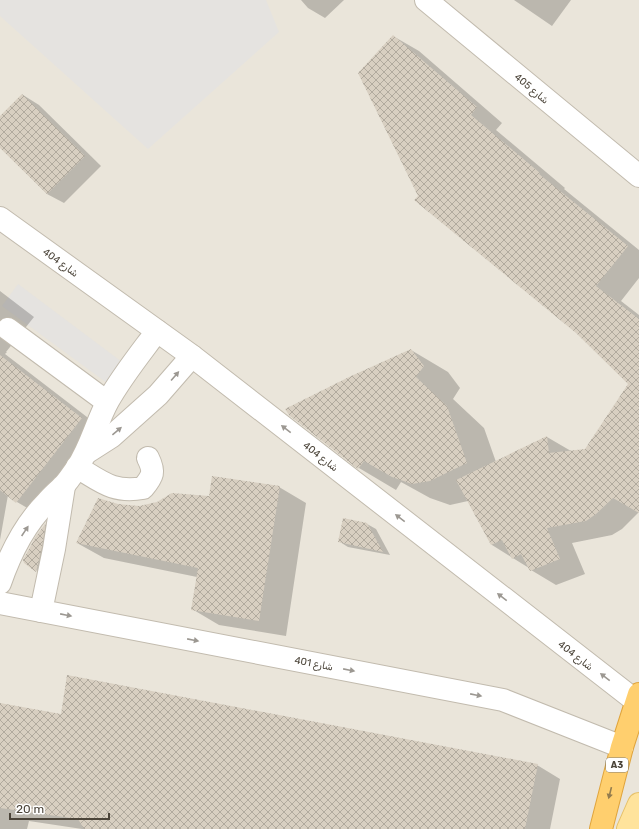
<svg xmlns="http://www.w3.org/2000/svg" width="639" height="829" viewBox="0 0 639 829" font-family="Rubik,Cairo,sans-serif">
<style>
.residential{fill:#eae5da}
.parking{fill:#e5e3e0}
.shadow{fill:#0003}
.building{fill:url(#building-cross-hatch)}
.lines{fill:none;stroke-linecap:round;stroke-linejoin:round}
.minor-casing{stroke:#c2bbae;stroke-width:24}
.major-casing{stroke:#e6c16a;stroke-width:24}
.highway-casing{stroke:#e0a43c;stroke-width:24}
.minor{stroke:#fff;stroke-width:22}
.major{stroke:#ffe39c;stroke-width:22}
.highway{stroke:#ffcf6e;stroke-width:22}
.oneway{fill:#9c9892}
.oneway2{fill:#937c4e}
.labels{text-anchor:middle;stroke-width:4;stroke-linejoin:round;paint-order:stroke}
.shield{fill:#fff;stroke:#817c74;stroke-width:1}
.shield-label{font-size:9px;font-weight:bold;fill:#4b4439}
.street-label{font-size:10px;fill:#4b4439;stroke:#fff}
</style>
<defs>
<pattern id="building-cross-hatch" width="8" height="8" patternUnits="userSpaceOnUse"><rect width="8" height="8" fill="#d8cfc1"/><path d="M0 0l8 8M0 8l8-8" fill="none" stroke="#b1aa9e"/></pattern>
</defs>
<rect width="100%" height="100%" fill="#f6f3ec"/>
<rect class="residential" x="0" y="0" width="639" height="829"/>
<g class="parking">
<path d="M 0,0 L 266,0 L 279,32 L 148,149 L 0,16 Z"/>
<path d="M 18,284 L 122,362 L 107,383 L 2,306 Z"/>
</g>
<g class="shadow">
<path d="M 301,0 L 344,0 L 325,18 L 308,8 Z"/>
<path d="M 514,0 L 571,0 L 552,26 Z"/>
<path d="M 393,36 L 419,51 L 502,123 L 496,130 L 565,188 L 564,189 L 639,250 L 639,278 L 621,301 L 639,315 L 639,512 L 622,529 L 612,535 L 572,543 L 585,574 L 556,585 L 531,570 L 529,568 L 492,545 L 468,501 L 450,505 L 430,498 L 401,482 L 396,490 L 359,468 L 289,415 L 411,350 L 448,372 L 460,388 L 453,399 L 484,428 L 496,462 L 547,437 L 571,451 L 586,450 L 629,384 L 577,332 L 419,196 Z"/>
<path d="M 23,95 L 39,105 L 101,166 L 64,203 L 47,194 L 0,147 L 0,118 Z"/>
<path d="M 0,291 L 34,317 L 6,352 L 7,352 L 5,354 L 113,437 L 48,520 L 17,502 L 8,495 L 0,540 Z"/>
<path d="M 279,487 L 306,503 L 286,636 L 219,625 L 192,609 L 197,577 L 104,558 L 77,543 L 118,505 L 139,507 Z"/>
<path d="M 46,524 L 54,528 L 45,576 L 25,563 Z"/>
<path d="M 367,524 L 376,529 L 390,555 L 348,547 L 340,542 Z"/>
<path d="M 0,704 L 62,716 L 537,765 L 560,779 L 550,829 L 82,829 L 29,821 L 27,829 L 0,829 Z"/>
</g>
<g class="building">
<path d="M 393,35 L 477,107 L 471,115 L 540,173 L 539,174 L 628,246 L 596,286 L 639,319 L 639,513 L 613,498 L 596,514 L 586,521 L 547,528 L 560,559 L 530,571 L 521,554 L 512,559 L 502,540 L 491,545 L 456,480 L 547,436 L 549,453 L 585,449 L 628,384 L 576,333 L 414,200 L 418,196 L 358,73 Z"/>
<path d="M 22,94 L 85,156 L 47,194 L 0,148 L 0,116 Z"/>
<path d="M 411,349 L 424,366 L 416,377 L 447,406 L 467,463 L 430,481 L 412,484 L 392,477 L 364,461 L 358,469 L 289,415 L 285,409 L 349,377 Z"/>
<path d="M 0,355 L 82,418 L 16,503 L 0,490 Z"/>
<path d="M 212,476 L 280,486 L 259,621 L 191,610 L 198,568 L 76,543 L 98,498 L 118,504 L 139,506 L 157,502 L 172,493 L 209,496 Z"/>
<path d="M 343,518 L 367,523 L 383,552 L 338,542 Z"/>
<path d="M 46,523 L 42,547 L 36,572 L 24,563 L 23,560 L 36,536 Z"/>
<path d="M 67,675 L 538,764 L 525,829 L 84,829 L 78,819 L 0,808 L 0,703 L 61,714 Z"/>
</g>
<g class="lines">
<defs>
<g id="minor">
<path d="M 426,0 L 639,176"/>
<path d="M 0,218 L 192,356 L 636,701"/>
<path d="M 8,329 L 107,402"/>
<path d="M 86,453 L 111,437 L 158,395 L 192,356"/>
<path d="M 77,467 C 102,482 113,493 143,488 C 153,476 155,472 148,458"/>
<path d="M 0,583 C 10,554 25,524 47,502 C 52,496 57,492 62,487 C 68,482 72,474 77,468 C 91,447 96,423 108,401 C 122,376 140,354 157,331"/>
<path d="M 0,603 L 503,700 L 622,747"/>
<path d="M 41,611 L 54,549 L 64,486"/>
</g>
<path id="major" d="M 628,829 L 639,804"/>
<path id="highway" d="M 601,829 L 622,747 L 639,694"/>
</defs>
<use href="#minor" class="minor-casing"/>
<use href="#major" class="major-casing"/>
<use href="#highway" class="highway-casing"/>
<use href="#minor" class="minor"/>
<use href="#major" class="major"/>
<use href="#highway" class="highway"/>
</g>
<defs><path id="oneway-solid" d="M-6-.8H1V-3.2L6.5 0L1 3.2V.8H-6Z"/></defs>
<g class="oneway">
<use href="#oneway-solid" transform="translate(175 376) rotate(-49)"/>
<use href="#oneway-solid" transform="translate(286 429) rotate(-142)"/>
<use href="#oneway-solid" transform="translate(117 431) rotate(-40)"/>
<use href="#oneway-solid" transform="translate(400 518) rotate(-142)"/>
<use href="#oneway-solid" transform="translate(25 531) rotate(-56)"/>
<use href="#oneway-solid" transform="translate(502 597) rotate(-142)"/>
<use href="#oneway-solid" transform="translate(66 615) rotate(11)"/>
<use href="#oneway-solid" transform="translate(193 640) rotate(11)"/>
<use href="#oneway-solid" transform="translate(349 670) rotate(11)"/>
<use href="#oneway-solid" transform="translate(605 677) rotate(-142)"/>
<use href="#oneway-solid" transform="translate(476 695) rotate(11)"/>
</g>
<use class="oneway2" href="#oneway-solid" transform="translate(610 793) rotate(104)"/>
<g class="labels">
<rect class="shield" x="606" y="758" width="22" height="14" rx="3"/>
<g class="shield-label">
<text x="617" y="768">A3</text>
</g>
<g class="street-label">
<text transform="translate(532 88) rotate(40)" y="4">شارع 405</text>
<text transform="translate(61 262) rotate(36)" y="4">شارع 404</text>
<text transform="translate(321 456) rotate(38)" y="4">شارع 404</text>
<text transform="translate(576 655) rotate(38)" y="4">شارع 404</text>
<text transform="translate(314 663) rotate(11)" y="4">شارع 401</text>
</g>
</g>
<path d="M10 813v6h99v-6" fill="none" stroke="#4b4439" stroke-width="2"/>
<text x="16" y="813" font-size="12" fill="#4b4439" stroke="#ffffff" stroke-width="3" paint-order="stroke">20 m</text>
</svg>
